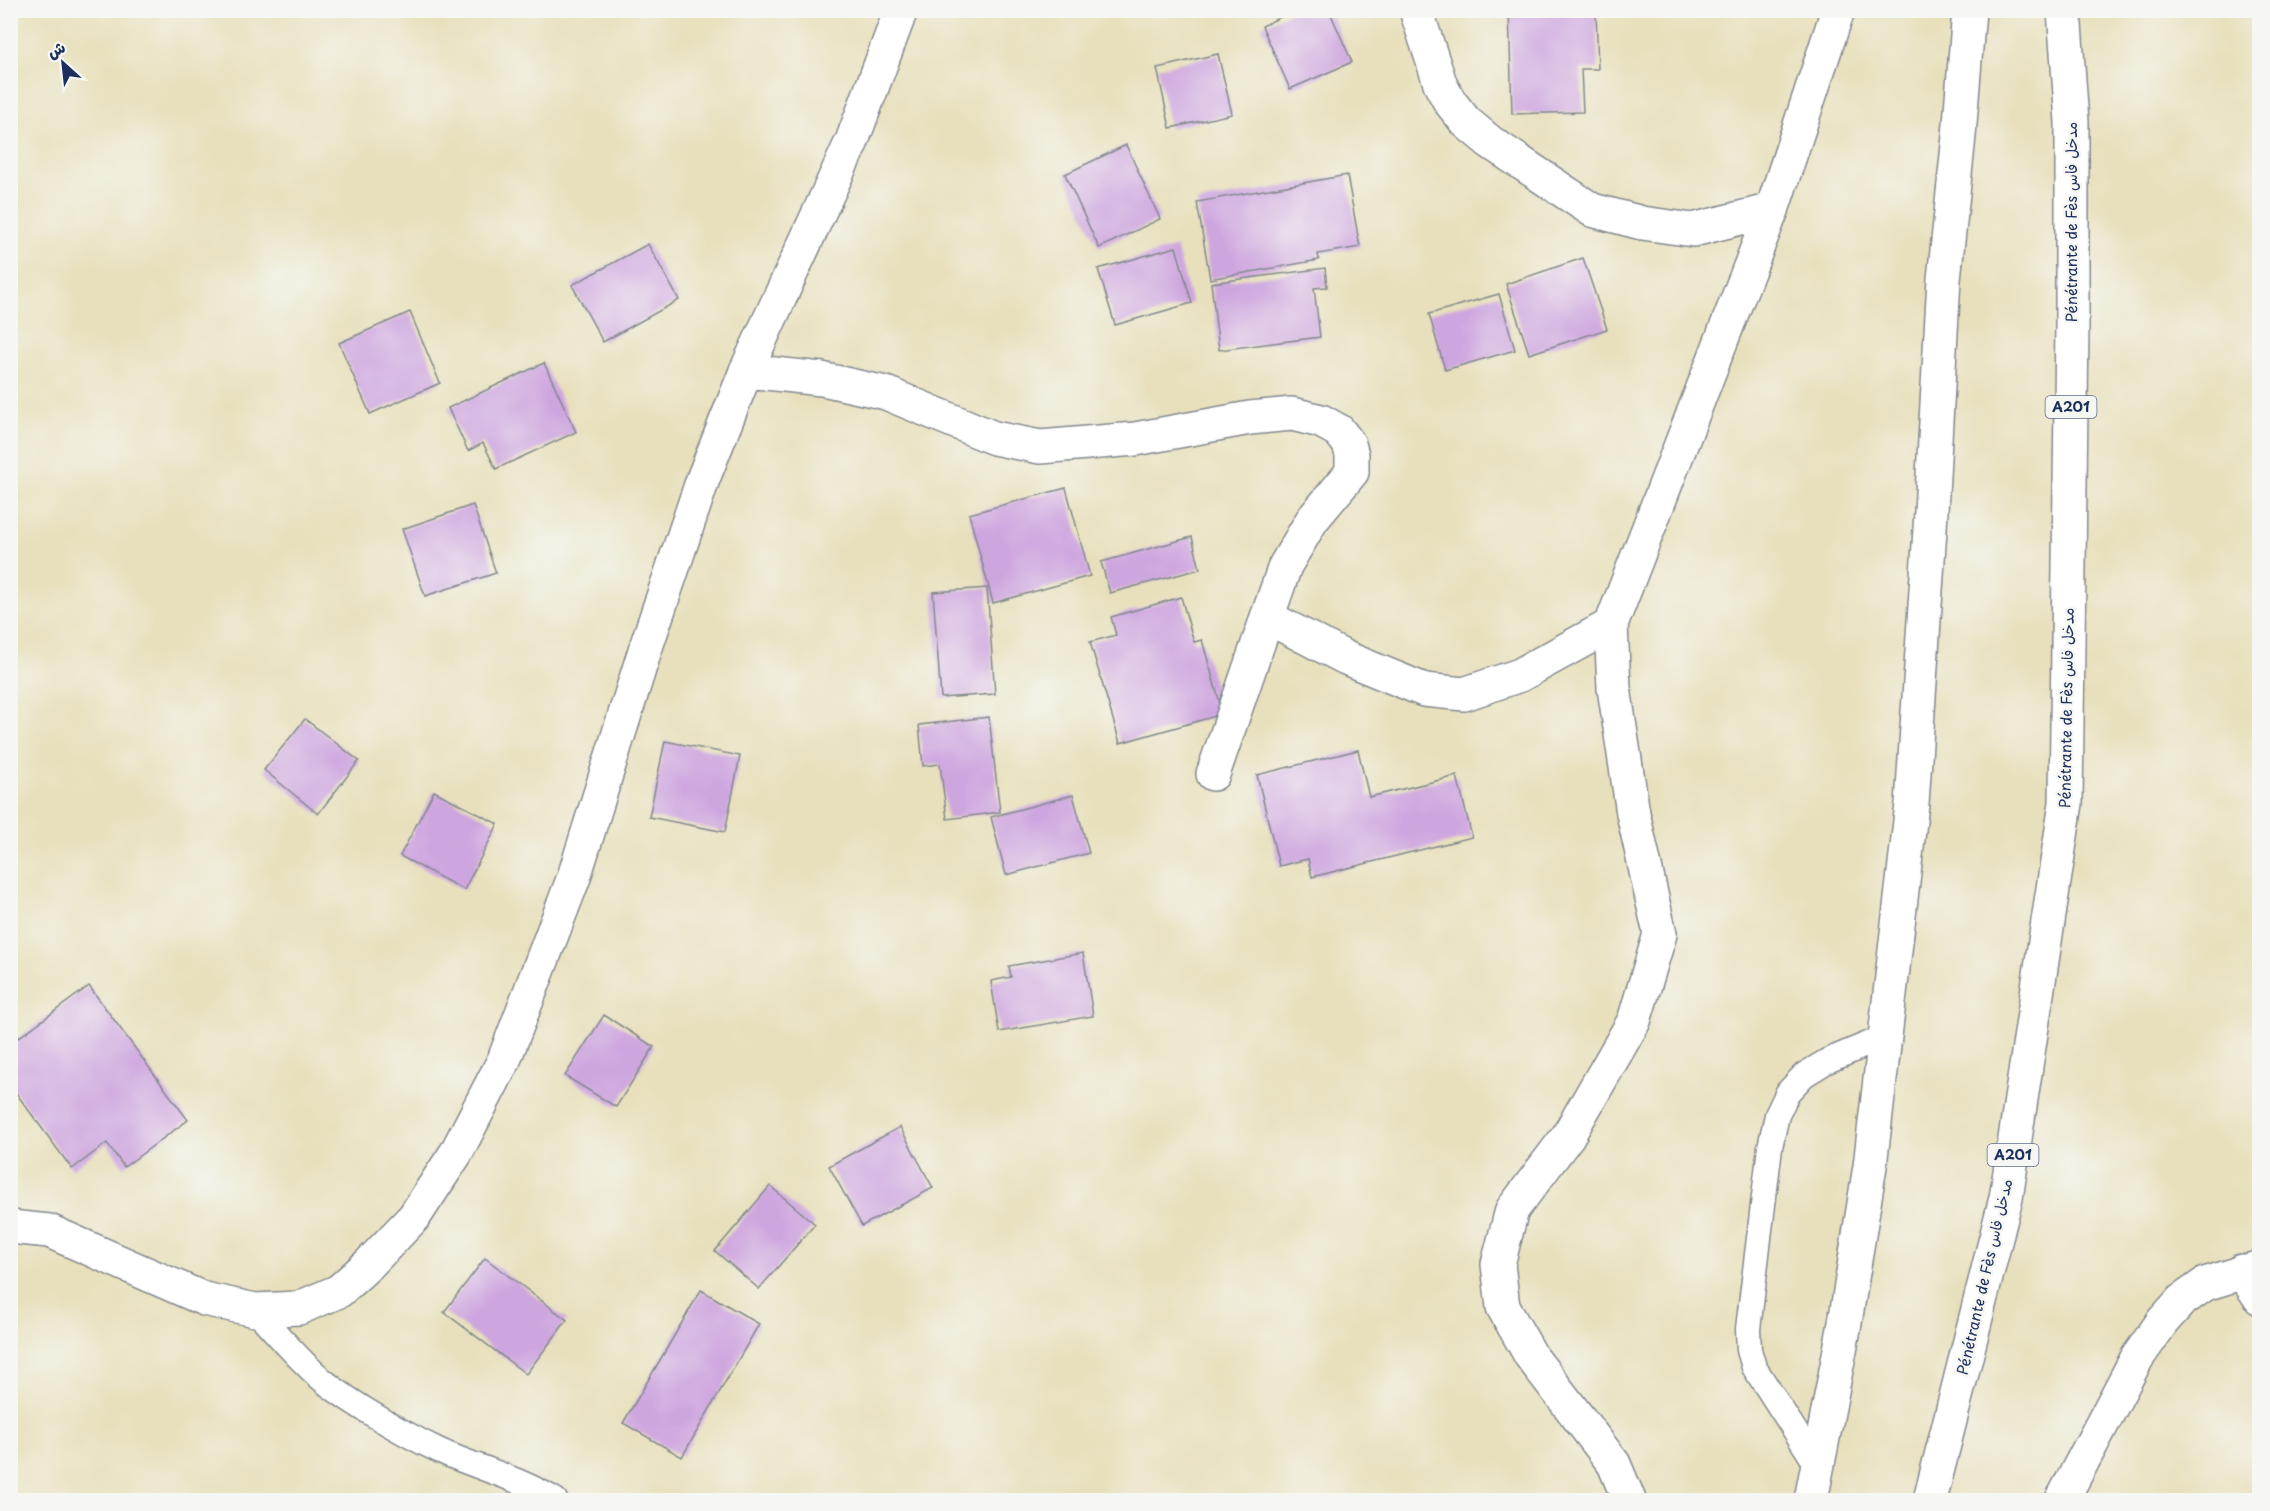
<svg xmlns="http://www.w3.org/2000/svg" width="2270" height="1511" viewBox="0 0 2270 1511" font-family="'Playpen Sans','Playpen Sans Arabic',sans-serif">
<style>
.building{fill:#cea6df}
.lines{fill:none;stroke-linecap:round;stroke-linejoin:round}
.service-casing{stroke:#82888d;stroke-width:27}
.minor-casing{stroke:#82888d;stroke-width:36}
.motorway-casing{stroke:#82888d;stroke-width:36}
.service{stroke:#fff;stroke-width:24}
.minor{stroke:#fff;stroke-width:33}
.motorway{stroke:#fff;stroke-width:33}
.labels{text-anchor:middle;stroke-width:5;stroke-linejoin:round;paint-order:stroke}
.shield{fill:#f6f6f2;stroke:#5d6b8a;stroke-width:1.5}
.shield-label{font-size:14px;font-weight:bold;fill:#1b2f5e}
.street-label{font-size:15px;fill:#1b2f5e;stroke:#f6f6f2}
</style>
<rect width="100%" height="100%" fill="#f6f6f2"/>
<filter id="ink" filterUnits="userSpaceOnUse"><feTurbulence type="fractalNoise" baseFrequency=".0167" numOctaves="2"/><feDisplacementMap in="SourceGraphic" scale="12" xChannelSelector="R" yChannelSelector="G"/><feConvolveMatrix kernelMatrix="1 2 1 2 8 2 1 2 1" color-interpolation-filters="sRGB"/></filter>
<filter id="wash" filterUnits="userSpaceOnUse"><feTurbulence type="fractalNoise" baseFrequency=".008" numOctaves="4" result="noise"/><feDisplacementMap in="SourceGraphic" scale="24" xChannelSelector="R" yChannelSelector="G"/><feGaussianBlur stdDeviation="1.35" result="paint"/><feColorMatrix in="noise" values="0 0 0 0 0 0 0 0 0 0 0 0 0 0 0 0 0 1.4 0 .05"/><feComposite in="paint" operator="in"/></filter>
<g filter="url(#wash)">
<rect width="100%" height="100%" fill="#e8e0bc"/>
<g id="blocks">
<g class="building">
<path d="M 1295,10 L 1329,10 L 1352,62 L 1290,89 L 1262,26 Z"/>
<path d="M 1509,10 L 1596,10 L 1598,69 L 1581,69 L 1583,112 L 1512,114 Z"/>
<path d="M 1218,54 L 1232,114 L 1170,128 L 1157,68 Z"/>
<path d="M 1126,145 L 1160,219 L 1099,248 L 1065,174 Z"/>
<path d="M 1347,175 L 1360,247 L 1318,254 L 1319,260 L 1210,279 L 1197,202 Z"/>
<path d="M 648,244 L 679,300 L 603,342 L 572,285 Z"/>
<path d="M 1176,247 L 1192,303 L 1115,325 L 1098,269 Z"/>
<path d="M 1583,258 L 1607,329 L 1529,354 L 1506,284 Z"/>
<path d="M 1325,268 L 1327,287 L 1314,288 L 1320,337 L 1219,350 L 1211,283 Z"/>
<path d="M 1499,294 L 1515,350 L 1445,370 L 1429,314 Z"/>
<path d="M 410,312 L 440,383 L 370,414 L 339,343 Z"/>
<path d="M 544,363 L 576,432 L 496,469 L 483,443 L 468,451 L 448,408 Z"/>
<path d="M 1066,488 L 1090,576 L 993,603 L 969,514 Z"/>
<path d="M 473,505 L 496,573 L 425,596 L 402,529 Z"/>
<path d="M 1192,537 L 1200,569 L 1110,593 L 1101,562 Z"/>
<path d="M 987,588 L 995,694 L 941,698 L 933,592 Z"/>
<path d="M 1181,597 L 1194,642 L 1202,640 L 1223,714 L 1120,743 L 1090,642 L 1116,635 L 1111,617 Z"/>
<path d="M 989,717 L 1000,812 L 947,819 L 940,764 L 923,766 L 919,725 Z"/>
<path d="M 305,719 L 359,761 L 318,814 L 264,770 Z"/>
<path d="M 665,741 L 740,756 L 725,832 L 649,817 Z"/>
<path d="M 1358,750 L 1369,797 L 1457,776 L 1472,837 L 1312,877 L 1308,859 L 1279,866 L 1257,775 Z"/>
<path d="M 434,791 L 498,824 L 464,890 L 400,856 Z"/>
<path d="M 1073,795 L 1089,853 L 1006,875 L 991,817 Z"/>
<path d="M 1083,953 L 1093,1016 L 999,1032 L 991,981 L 1011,977 L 1009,966 Z"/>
<path d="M 89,986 L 188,1120 L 124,1167 L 107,1143 L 72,1169 L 10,1085 L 10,1044 Z"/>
<path d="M 604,1015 L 654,1047 L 616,1107 L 565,1076 Z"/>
<path d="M 900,1127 L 933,1188 L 862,1226 L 829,1166 Z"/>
<path d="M 770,1186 L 815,1224 L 759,1289 L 715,1251 Z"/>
<path d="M 485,1258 L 567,1320 L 526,1374 L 444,1312 Z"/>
<path d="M 701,1290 L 759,1324 L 682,1457 L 623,1423 Z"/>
</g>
</g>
</g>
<g filter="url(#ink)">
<use href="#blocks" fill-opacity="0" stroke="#82888d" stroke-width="1.5"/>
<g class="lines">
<defs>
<g id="service">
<path d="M 255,1310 C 278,1334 299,1361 325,1382 C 354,1405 404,1434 438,1450 C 477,1468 517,1477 555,1500"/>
<path d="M 1819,1468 L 1754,1367 L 1749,1350 L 1748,1329 L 1770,1147 L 1777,1115 L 1788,1092 L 1804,1075 L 1827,1061 L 1885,1037"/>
</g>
<g id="minor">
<path d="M 1416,10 L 1441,86 L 1450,102 L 1466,122 L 1490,142 L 1592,210 L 1642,223 L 1693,230 L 1772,210"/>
<path d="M 746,371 L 822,379 L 886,393 L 994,438 L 1040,447 L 1135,439 L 1250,418 L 1292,414 L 1321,421 L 1339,431 L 1349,444 L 1352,455 L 1352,472 L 1312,520 L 1285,566 L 1213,774"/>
<path d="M 1267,617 L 1346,658 L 1424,690 L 1464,694 L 1520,675 L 1611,625"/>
<path d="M 10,1227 L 49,1231 L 204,1299 L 255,1310 L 299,1308 L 339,1291 L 369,1264 L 414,1217 L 456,1153 L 504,1060 L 574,877 L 646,647 L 703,479 L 746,371 L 852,141 L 901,10"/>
<path d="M 2242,1271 L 2260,1298"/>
<path d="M 1629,1500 L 1614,1464 L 1531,1356 L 1503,1307 L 1498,1264 L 1512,1210 L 1568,1136 L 1634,1021 L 1660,934 L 1633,813 L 1614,688 L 1611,625 L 1772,210 L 1838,10"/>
<path d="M 2062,1500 L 2137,1358 L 2163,1321 L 2181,1301 L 2205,1284 L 2260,1267"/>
</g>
<g id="motorway">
<path d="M 1811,1500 L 1844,1329 L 1870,1166 L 1912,804 L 1930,529 L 1944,279 L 1959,136 L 1969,10"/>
<path d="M 1930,1500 L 2006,1198 L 2066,803 L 2072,325 L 2072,122 L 2064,10"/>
</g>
</defs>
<use href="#service" class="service-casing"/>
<use href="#minor" class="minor-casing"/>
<use href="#motorway" class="motorway-casing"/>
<use href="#service" class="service"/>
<use href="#minor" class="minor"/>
<use href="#motorway" class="motorway"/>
</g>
</g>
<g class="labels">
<g class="shield">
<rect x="2045.5" y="396" width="51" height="22" rx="4.5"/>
<rect x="1987.5" y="1144" width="51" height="22" rx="4.5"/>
</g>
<g class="shield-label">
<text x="2071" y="412">A201</text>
<text x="2013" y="1160">A201</text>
</g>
<g class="street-label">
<text transform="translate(2072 222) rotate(-90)" y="5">Pénétrante de Fès مدخل فاس</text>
<text transform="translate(2067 708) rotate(-89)" y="5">Pénétrante de Fès مدخل فاس</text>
<text transform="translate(1985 1277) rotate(-77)" y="5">Pénétrante de Fès مدخل فاس</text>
</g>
</g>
<rect width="2270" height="1511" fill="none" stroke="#f6f6f2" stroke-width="36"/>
<g transform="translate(63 63) rotate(333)" stroke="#f6f6f2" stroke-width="4.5" paint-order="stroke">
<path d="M0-4.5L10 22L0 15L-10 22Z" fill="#1b2f5e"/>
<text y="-9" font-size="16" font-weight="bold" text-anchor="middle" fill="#1b2f5e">ش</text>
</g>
</svg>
